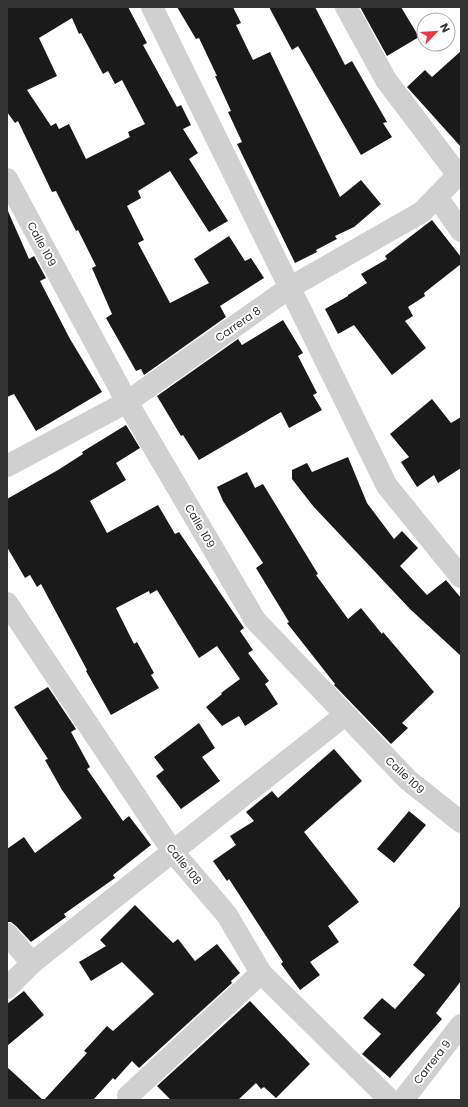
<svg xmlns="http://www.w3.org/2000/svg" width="468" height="1107" viewBox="0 0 468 1107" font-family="Poppins,sans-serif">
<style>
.building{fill:#1a1a1a;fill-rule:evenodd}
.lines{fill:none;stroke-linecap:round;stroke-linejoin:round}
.minor{stroke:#d0d0d0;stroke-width:22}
.labels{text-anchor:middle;stroke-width:4;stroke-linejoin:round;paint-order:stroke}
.street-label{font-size:11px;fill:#333;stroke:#fff}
</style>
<rect width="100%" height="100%" fill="#fff"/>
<g class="building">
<path d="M 7,7 L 128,7 L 147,43 L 143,45 L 177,107 L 181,105 L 191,125 L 183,129 L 198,153 L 189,159 L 228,221 L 209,232 L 170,171 L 138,191 L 141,198 L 127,206 L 144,240 L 138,243 L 170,303 L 209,283 L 194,259 L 229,236 L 245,261 L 251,258 L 264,278 L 220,306 L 226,317 L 144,375 L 141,369 L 136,371 L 106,318 L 112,314 L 92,268 L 96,266 L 78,230 L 76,231 L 56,191 L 52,192 L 18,121 L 15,123 L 7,112 ZM 72,18 L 79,34 L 81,33 L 103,74 L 108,71 L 115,84 L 122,80 L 145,124 L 128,132 L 130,137 L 86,159 L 69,124 L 59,129 L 56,123 L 51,126 L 27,90 L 57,76 L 39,38 Z"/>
<path d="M 177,7 L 233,7 L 241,23 L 236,25 L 253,60 L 270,52 L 340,197 L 361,180 L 381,204 L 354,227 L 335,236 L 337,239 L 316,250 L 317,252 L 295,263 L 237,144 L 242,142 L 228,112 L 231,111 L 215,76 L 217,76 L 199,38 L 196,39 Z"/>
<path d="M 269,7 L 315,7 L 345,65 L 352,61 L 387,122 L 383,123 L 392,137 L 361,155 L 298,46 L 292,50 Z"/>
<path d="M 360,7 L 401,7 L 419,37 L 387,56 Z"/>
<path d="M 461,51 L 461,147 L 407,87 L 425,70 L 432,77 Z"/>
<path d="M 7,209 L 29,259 L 34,256 L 46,278 L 40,281 L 70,339 L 102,392 L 36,431 L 14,394 L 7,397 Z"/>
<path d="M 432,220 L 461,257 L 461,264 L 424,293 L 425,296 L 408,307 L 413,316 L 405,321 L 426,348 L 392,375 L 354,325 L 338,334 L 325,309 L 348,296 L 348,295 L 367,283 L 361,274 L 387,259 L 385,256 Z"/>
<path d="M 283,320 L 303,353 L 298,356 L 317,393 L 313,395 L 322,410 L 289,428 L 281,412 L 199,460 L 183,435 L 181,436 L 157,396 L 238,339 L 242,345 Z"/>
<path d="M 432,399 L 451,423 L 461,417 L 461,468 L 438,483 L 434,475 L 417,487 L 401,462 L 409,457 L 390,434 Z"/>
<path d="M 126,425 L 140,448 L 116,463 L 126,480 L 90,501 L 107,533 L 158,505 L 175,534 L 179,532 L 244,628 L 240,631 L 253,650 L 248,653 L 269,681 L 265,684 L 278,704 L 245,726 L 239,716 L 222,726 L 206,707 L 222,694 L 221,693 L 240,679 L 217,646 L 199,658 L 157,590 L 150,594 L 149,591 L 116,608 L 134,644 L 137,642 L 154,673 L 151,675 L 159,688 L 111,715 L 86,671 L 87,670 L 41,584 L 37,587 L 30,575 L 25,578 L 7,547 L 7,499 L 58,470 L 83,454 L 82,452 Z"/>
<path d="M 348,457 L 367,503 L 394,539 L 402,531 L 418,548 L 400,566 L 427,595 L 446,580 L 461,598 L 461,656 L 410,609 L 313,506 L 292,479 L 292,470 L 307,463 L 312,472 Z"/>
<path d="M 247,472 L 255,488 L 263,484 L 318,574 L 316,575 L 348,619 L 361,608 L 382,634 L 383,632 L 434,692 L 402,723 L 408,728 L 391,744 L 334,685 L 335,684 L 287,623 L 289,622 L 256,568 L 263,563 L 223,501 L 217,487 Z"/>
<path d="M 48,687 L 76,729 L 71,732 L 90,767 L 87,769 L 123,821 L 129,816 L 151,845 L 113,875 L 115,878 L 64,914 L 66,917 L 31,942 L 16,926 L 11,922 L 7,922 L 7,849 L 24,837 L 35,853 L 82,818 L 62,790 L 45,760 L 48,759 L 14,707 Z"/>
<path d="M 199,723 L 215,748 L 202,757 L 220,781 L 181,809 L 156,776 L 164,770 L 154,757 Z"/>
<path d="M 334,749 L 362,781 L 304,832 L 359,902 L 328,926 L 339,942 L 310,962 L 320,975 L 300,990 L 281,964 L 283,962 L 229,879 L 227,881 L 213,861 L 236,845 L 230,836 L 254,821 L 246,812 L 272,791 L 278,798 Z"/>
<path d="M 409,811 L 426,825 L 394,863 L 377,849 Z"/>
<path d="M 135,905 L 173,943 L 178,939 L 195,961 L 217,944 L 240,973 L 231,981 L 232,983 L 139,1068 L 132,1061 L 115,1080 L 113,1078 L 93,1100 L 44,1100 L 87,1053 L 84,1051 L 107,1026 L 113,1031 L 154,994 L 122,962 L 91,981 L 79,962 L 106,946 L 100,940 Z"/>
<path d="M 461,905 L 461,981 L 436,1013 L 442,1019 L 390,1078 L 362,1054 L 381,1034 L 363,1018 L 382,998 L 395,1009 L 425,975 L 413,965 Z"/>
<path d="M 24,991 L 44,1015 L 7,1046 L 7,1004 Z"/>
<path d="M 250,1001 L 310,1064 L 276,1098 L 264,1087 L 261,1089 L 256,1083 L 238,1100 L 171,1100 L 157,1086 Z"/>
<path d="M 7,1067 L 43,1100 L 7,1100 Z"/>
</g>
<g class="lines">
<g class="minor">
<path d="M 152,7 L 387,486 L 461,577"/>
<path d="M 346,7 L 386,80 L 458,175"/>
<path d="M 7,179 L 127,402 L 255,620 L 408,780 L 461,822"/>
<path d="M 437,197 L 461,231"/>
<path d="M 7,466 L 127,402 L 289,288 L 422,212 L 461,172"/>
<path d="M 7,603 L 173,852 L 227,915 L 261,973 L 390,1100"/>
<path d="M 7,934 L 32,963"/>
<path d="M 7,988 L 32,963 L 345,715"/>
<path d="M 128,1096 L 261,973"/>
<path d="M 403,1100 L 461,1025"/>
</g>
</g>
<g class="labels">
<g class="street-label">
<text transform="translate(42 244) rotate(62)" y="4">Calle 109</text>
<text transform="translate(238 324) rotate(-35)" y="4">Carrera 8</text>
<text transform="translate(200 526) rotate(60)" y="4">Calle 109</text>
<text transform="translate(405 775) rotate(43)" y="4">Calle 109</text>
<text transform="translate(184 864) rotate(51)" y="4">Calle 108</text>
<text transform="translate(432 1062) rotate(-52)" y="4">Carrera 9</text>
</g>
</g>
<rect width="468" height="1107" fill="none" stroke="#333333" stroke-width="16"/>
<g transform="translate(436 32) rotate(65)"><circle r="19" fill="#ffffff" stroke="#adadad"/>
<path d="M0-3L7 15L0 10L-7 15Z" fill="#e63946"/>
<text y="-6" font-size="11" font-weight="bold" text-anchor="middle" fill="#333333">N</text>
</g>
</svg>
